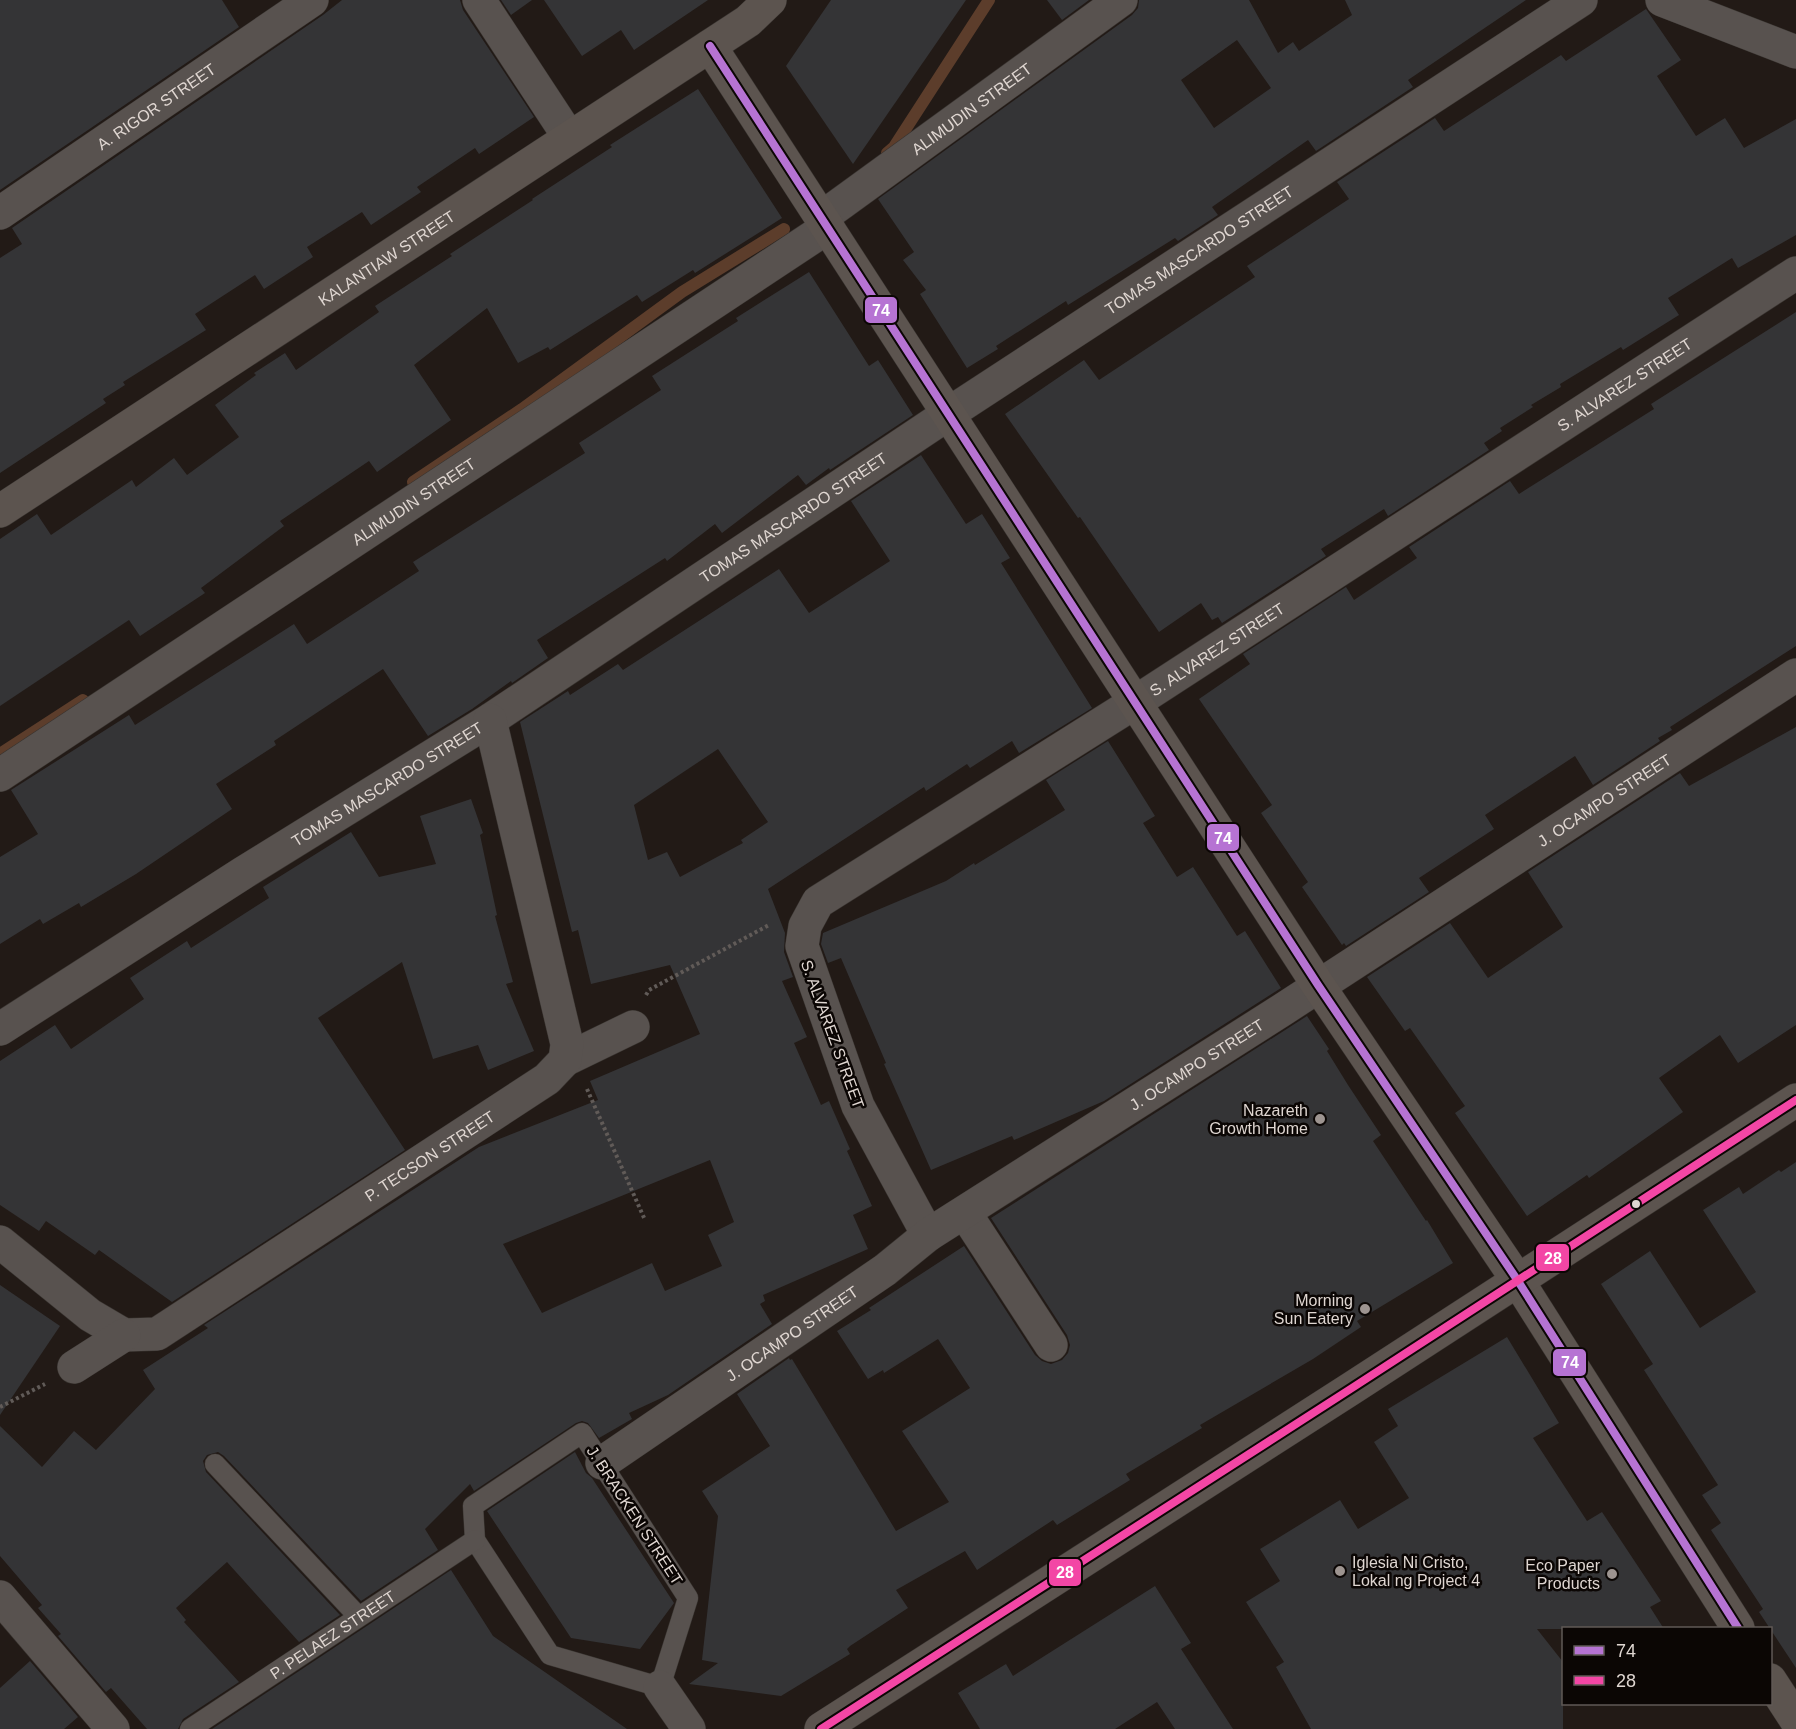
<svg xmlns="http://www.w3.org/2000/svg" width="1796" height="1729" viewBox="0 0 1796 1729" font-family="Helvetica,sans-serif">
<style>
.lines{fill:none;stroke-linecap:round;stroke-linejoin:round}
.stream{stroke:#5c3d2b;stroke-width:12}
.building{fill:#343436;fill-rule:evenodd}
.lane-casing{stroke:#393430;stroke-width:21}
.street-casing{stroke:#393430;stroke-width:34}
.secondary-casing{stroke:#393430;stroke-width:34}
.path{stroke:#615b58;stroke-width:4;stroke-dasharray:3 3;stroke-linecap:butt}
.lane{stroke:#58524f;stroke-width:20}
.street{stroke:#58524f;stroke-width:33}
.secondary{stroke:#5c544f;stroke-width:33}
.bus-1-casing{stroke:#0b0604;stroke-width:12}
.bus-2-casing{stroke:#0b0604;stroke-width:12}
.bus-1{stroke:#b673d3;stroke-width:8}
.bus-2{stroke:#f346a5;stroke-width:8}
.poi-dot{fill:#9d9490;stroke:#0b0604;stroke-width:2}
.bus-dot{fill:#dfd6d1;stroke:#0b0604;stroke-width:2}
.labels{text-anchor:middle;stroke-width:5;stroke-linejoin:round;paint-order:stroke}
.street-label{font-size:16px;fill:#dfd6d1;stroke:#0b0604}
.poi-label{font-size:16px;fill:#dfd6d1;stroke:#0b0604;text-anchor:end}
.line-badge{stroke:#0b0604;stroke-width:2}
.badge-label{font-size:16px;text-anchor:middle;font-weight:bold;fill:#fff}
</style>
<rect width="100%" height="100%" fill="#221a16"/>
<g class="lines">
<g class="stream">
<path d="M 887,153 L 894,147 L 989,0"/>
<path d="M 413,482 L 522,409 L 682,292 L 784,229"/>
<path d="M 0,754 L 83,700"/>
</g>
</g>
<g class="building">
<path d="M 0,0 L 222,0 L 239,27 L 0,190 Z"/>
<path d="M 342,0 L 460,0 L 463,10 L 534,117 L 479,154 L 475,148 L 417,187 L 421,192 L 371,225 L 362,212 L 307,247 L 313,257 L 264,289 L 255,275 L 195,314 L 206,330 L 123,382 L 125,385 L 103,399 L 106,403 L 0,473 L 0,258 L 22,244 L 12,228 L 323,15 Z"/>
<path d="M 501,0 L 532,0 L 511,15 Z"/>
<path d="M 544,0 L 708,0 L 634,50 L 621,30 L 582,56 Z"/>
<path d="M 831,0 L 966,0 L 853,164 L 786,66 Z"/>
<path d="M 1047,0 L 1089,0 L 1062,20 Z"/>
<path d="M 1139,0 L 1249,0 L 1278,53 L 1293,42 L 1299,51 L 1352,15 L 1345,0 L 1526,0 L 1408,80 L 1413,87 L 1316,151 L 1308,140 L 1212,207 L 1218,215 L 1178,241 L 1175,238 L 1068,305 L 1066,301 L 996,346 L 998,349 L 967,368 L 920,294 L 926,290 L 903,260 L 914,252 L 878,199 L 1132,15 L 1138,8 ZM 1237,40 L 1271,88 L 1214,128 L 1181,80 Z"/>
<path d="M 1646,9 L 1681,60 L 1657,76 L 1696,136 L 1725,118 L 1744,148 L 1796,119 L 1796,235 L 1738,268 L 1732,258 L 1668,298 L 1679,315 L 1623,350 L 1621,347 L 1560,384 L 1561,387 L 1531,405 L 1533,407 L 1500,428 L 1502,431 L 1484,443 L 1489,450 L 1388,516 L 1384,509 L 1321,549 L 1326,556 L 1222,623 L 1218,617 L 1212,620 L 1201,603 L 1159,632 L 1080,517 L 1078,518 L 1005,414 L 1084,360 L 1099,380 L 1255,277 L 1247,266 L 1349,199 L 1337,182 L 1435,118 L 1444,131 L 1561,55 L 1566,61 Z"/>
<path d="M 698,89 L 782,218 L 695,273 L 693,270 L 642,302 L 637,295 L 550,350 L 548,347 L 518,363 L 487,308 L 414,365 L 451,420 L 377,472 L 369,461 L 280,521 L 284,526 L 201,588 L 205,593 L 140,636 L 129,620 L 0,706 L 0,539 L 37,514 L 51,535 L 132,480 L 136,487 L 174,458 L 187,475 L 239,437 L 215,405 L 256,375 L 254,373 L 285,353 L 296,370 L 379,312 L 375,306 L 452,256 L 450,254 L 533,200 L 532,199 L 612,147 L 610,145 Z"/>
<path d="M 809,272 L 869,366 L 878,360 L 913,415 L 830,470 L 829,468 L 806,485 L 798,475 L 722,533 L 715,524 L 667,561 L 665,558 L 537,640 L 548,658 L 512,683 L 511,681 L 472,709 L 428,736 L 383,669 L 274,741 L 276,745 L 216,784 L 232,809 L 136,874 L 81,907 L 79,903 L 43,924 L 40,919 L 0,944 L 0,857 L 38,834 L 11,790 L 129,715 L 135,725 L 294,624 L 307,644 L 419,571 L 413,562 L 585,453 L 579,443 L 661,390 L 652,376 L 738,321 L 736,318 Z"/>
<path d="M 1796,312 L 1796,646 L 1670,727 L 1672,730 L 1658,738 L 1660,741 L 1593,785 L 1575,756 L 1485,815 L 1494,829 L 1419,878 L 1429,892 L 1346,946 L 1344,943 L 1342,945 L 1302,887 L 1308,882 L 1261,813 L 1272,805 L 1199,699 L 1250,664 L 1243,654 L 1346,587 L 1354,600 L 1417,558 L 1409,547 L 1510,481 L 1519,494 L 1654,409 L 1651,404 Z"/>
<path d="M 921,455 L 966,524 L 982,514 L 1010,558 L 1001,563 L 1092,708 L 1019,753 L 1012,741 L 970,768 L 967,764 L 926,791 L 924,787 L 768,889 L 785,933 L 784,952 L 793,977 L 782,981 L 807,1037 L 794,1043 L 821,1105 L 829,1101 L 850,1149 L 847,1151 L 872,1206 L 853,1215 L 868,1249 L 763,1295 L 765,1301 L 760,1304 L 772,1324 L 668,1395 L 629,1413 L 632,1419 L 599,1438 L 588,1423 L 582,1421 L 576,1423 L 474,1491 L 470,1484 L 425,1529 L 438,1550 L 361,1601 L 224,1456 L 218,1452 L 207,1455 L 203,1461 L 206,1472 L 340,1615 L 299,1642 L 227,1562 L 176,1608 L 186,1620 L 184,1622 L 239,1682 L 183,1719 L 178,1729 L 147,1729 L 111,1688 L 106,1692 L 58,1636 L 61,1634 L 38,1608 L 42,1605 L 0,1556 L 0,1426 L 42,1467 L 74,1431 L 96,1450 L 155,1389 L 143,1370 L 208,1328 L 204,1325 L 479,1147 L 598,1100 L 590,1081 L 700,1034 L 670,965 L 591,984 L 578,930 L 572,932 L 520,722 L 568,691 L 570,695 L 618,664 L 623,670 L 779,569 L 809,613 L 890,561 L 851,501 ZM 718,749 L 768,822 L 741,840 L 743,843 L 680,877 L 667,852 L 648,860 L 634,805 ZM 710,1160 L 734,1222 L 708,1235 L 722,1266 L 665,1291 L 652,1263 L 542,1313 L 503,1244 Z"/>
<path d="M 1796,727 L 1796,1025 L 1738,1063 L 1720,1035 L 1659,1078 L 1683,1112 L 1589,1178 L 1587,1175 L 1527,1216 L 1455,1113 L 1465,1106 L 1410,1028 L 1405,1031 L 1367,977 L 1450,923 L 1488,978 L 1563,927 L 1528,872 L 1680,773 L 1689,786 Z"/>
<path d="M 1108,741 L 1155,816 L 1143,823 L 1177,877 L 1193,867 L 1237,936 L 1245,931 L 1281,988 L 1104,1101 L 1014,1140 L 1012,1136 L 931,1170 L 884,1064 L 886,1063 L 841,958 L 828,963 L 821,944 L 823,933 L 946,881 L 974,863 L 975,865 L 1065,810 L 1046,780 Z"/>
<path d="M 471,799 L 483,833 L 480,835 L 497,915 L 495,916 L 513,982 L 506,984 L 534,1051 L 488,1070 L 478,1045 L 433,1059 L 402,962 L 318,1018 L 405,1150 L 172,1302 L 99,1250 L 95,1255 L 46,1221 L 39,1231 L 0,1205 L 0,1061 L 55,1025 L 71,1049 L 144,999 L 130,978 L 187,941 L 191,948 L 269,898 L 263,887 L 351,832 L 379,877 L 436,864 L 420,816 Z"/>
<path d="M 1307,1016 L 1329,1049 L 1327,1051 L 1348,1085 L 1381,1135 L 1373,1141 L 1426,1221 L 1427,1220 L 1453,1263 L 1357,1321 L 1361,1327 L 1313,1359 L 1200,1425 L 1202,1428 L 1126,1474 L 1130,1480 L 1057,1525 L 1053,1520 L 977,1570 L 965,1551 L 896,1590 L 908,1608 L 850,1646 L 847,1649 L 850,1654 L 781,1696 L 689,1684 L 718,1663 L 702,1660 L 718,1516 L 702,1491 L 770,1446 L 737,1394 L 789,1358 L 790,1360 L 792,1359 L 896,1531 L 949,1502 L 902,1431 L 970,1388 L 938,1339 L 884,1373 L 883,1370 L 868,1379 L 837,1331 L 871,1310 L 869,1308 L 964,1246 L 1035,1355 L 1042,1361 L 1051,1364 L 1062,1360 L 1068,1353 L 1070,1345 L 1067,1335 L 991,1218 Z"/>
<path d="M 1796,1162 L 1796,1668 L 1759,1612 L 1763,1609 L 1711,1530 L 1721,1523 L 1702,1495 L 1718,1485 L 1644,1370 L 1653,1364 L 1601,1284 L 1650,1251 L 1700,1328 L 1756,1292 L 1703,1210 L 1739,1187 L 1743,1194 L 1779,1170 L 1781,1172 Z"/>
<path d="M 0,1285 L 60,1326 L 0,1415 Z"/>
<path d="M 1507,1337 L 1559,1423 L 1533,1438 L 1587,1521 L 1602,1512 L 1661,1601 L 1650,1607 L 1664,1629 L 1537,1629 L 1563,1662 L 1563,1729 L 1311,1729 L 1276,1667 L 1284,1662 L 1246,1602 L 1280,1581 L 1260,1549 L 1340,1500 L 1358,1529 L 1409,1498 L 1374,1442 L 1398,1426 L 1388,1409 Z"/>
<path d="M 575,1452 L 586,1473 L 592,1478 L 674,1603 L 640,1649 L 571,1638 L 487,1511 Z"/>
<path d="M 451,1570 L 493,1636 L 627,1729 L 212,1729 Z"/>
<path d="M 1155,1586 L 1191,1643 L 1181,1649 L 1233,1729 L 1175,1729 L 1157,1702 L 1115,1729 L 980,1729 L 958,1693 L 1006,1664 L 1013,1676 Z"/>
<path d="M 30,1661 L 78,1717 L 64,1729 L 0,1729 L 0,1688 Z"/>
</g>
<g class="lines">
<defs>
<g id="lane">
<path d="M 582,1433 L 688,1598 L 660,1687 L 550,1655 L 475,1540 L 473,1506 Z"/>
<path d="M 215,1464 L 358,1616"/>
<path id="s1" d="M 190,1729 L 475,1540"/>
</g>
<g id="street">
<path d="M 479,0 L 569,137"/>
<path d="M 1662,0 L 1796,52"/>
<path id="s2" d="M 0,213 L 312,0"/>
<path id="s3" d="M 821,218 L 1121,0"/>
<path id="s4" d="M 0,775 L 828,227"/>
<path id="s5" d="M 0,1029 L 243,873 L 490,720 L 948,414 L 1581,0"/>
<path d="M 565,1060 L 633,1027"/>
<path d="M 965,1213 L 1051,1345"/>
<path id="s6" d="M 928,1235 L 858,1106 L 802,946 L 805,926 L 818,902 L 1134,703 L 1796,273"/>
<path id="s7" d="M 0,1242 L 90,1315 L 124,1335 L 157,1334 L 547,1079 L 565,1060 L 567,1044 L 490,720"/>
<path d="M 74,1367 L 124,1335"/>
<path id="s8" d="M 602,1463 L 885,1270 L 928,1235 L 1282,1010 L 1796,675"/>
<path d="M 0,1597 L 113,1729"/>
<path d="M 660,1687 L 689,1729"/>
</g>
<g id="secondary">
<path d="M 710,46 L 1318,985 L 1518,1281 L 1738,1628"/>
<path id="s9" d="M 0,511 L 748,21 L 770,0"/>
<path d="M 1770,1680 L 1796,1720"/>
<path d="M 821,1729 L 1352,1388 L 1796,1100"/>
</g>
</defs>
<use href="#lane" class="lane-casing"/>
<use href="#street" class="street-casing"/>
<use href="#secondary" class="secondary-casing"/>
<g class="path">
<path d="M 646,995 L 649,990 L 769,925"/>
<path d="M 587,1089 L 645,1220"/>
<path d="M 0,1407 L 45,1384"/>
</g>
<use href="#lane" class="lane"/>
<use href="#street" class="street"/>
<use href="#secondary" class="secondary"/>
<defs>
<path id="bus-1" d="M 710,46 L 1318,985 L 1518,1281 L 1738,1628"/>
<path id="bus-2" d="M 821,1729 L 1352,1388 L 1796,1100"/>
</defs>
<use href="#bus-1" class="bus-1-casing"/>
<use href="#bus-2" class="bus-2-casing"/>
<use href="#bus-1" class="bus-1"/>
<use href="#bus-2" class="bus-2"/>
</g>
<g class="poi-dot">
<circle cx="1320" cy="1119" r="6"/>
<circle cx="1365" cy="1309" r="6"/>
<circle cx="1340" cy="1571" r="6"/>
<circle cx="1612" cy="1574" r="6"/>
</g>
<circle class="bus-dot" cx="1636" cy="1204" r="5"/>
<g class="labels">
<g class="street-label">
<text dy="6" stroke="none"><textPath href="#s2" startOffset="189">A. RIGOR STREET</textPath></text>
<text dy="6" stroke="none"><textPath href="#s3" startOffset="186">ALIMUDIN STREET</textPath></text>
<text dy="6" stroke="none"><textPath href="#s5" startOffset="1430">TOMAS MASCARDO STREET</textPath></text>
<text dy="6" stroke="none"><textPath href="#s9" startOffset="462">KALANTIAW STREET</textPath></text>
<text dy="6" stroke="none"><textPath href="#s6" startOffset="1322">S. ALVAREZ STREET</textPath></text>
<text dy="6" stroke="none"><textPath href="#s4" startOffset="496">ALIMUDIN STREET</textPath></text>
<text dy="6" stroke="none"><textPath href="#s5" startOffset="944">TOMAS MASCARDO STREET</textPath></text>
<text dy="6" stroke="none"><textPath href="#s6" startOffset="836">S. ALVAREZ STREET</textPath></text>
<text dy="6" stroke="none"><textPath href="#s5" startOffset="458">TOMAS MASCARDO STREET</textPath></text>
<text dy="6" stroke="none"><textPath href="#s8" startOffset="1202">J. OCAMPO STREET</textPath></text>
<text transform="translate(833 1034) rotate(70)" y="6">S. ALVAREZ STREET</text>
<text dy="6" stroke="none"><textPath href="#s8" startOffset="716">J. OCAMPO STREET</textPath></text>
<text dy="6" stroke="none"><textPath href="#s7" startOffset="514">P. TECSON STREET</textPath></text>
<text dy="6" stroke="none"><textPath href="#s8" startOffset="230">J. OCAMPO STREET</textPath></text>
<text transform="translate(635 1515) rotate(57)" y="6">J. BRACKEN STREET</text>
<text dy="6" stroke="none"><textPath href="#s1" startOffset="171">P. PELAEZ STREET</textPath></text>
</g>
<g class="poi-label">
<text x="1308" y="1116">Nazareth<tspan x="1308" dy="18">Growth Home</tspan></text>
<text x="1353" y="1306">Morning<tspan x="1353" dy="18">Sun Eatery</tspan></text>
<text x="1352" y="1568" text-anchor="start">Iglesia Ni Cristo,<tspan x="1352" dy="18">Lokal ng Project 4</tspan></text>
<text x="1600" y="1571">Eco Paper<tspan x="1600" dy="18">Products</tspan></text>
</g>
</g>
<g class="line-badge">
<rect x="864" y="296" width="34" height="28" rx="6" fill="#b673d3"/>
<rect x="1206" y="823" width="34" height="29" rx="6" fill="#b673d3"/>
<rect x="1535" y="1243" width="35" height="29" rx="6" fill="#f346a5"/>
<rect x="1552" y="1348" width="35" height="29" rx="6" fill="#b673d3"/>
<rect x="1048" y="1558" width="34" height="29" rx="6" fill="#f346a5"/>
</g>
<g class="badge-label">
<text x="881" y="316">74</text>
<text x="1223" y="844">74</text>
<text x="1553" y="1264">28</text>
<text x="1570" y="1368">74</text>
<text x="1065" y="1578">28</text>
</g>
<rect x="1562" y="1627" width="210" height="78" fill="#0b0604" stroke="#605956" stroke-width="1.5"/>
<rect x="1574" y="1646" width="30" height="9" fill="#b673d3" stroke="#605956" stroke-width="1.5"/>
<text x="1616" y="1657" font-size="18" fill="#dfd6d1">74</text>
<rect x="1574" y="1676" width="30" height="9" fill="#f346a5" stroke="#605956" stroke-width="1.5"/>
<text x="1616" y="1687" font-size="18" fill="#dfd6d1">28</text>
</svg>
